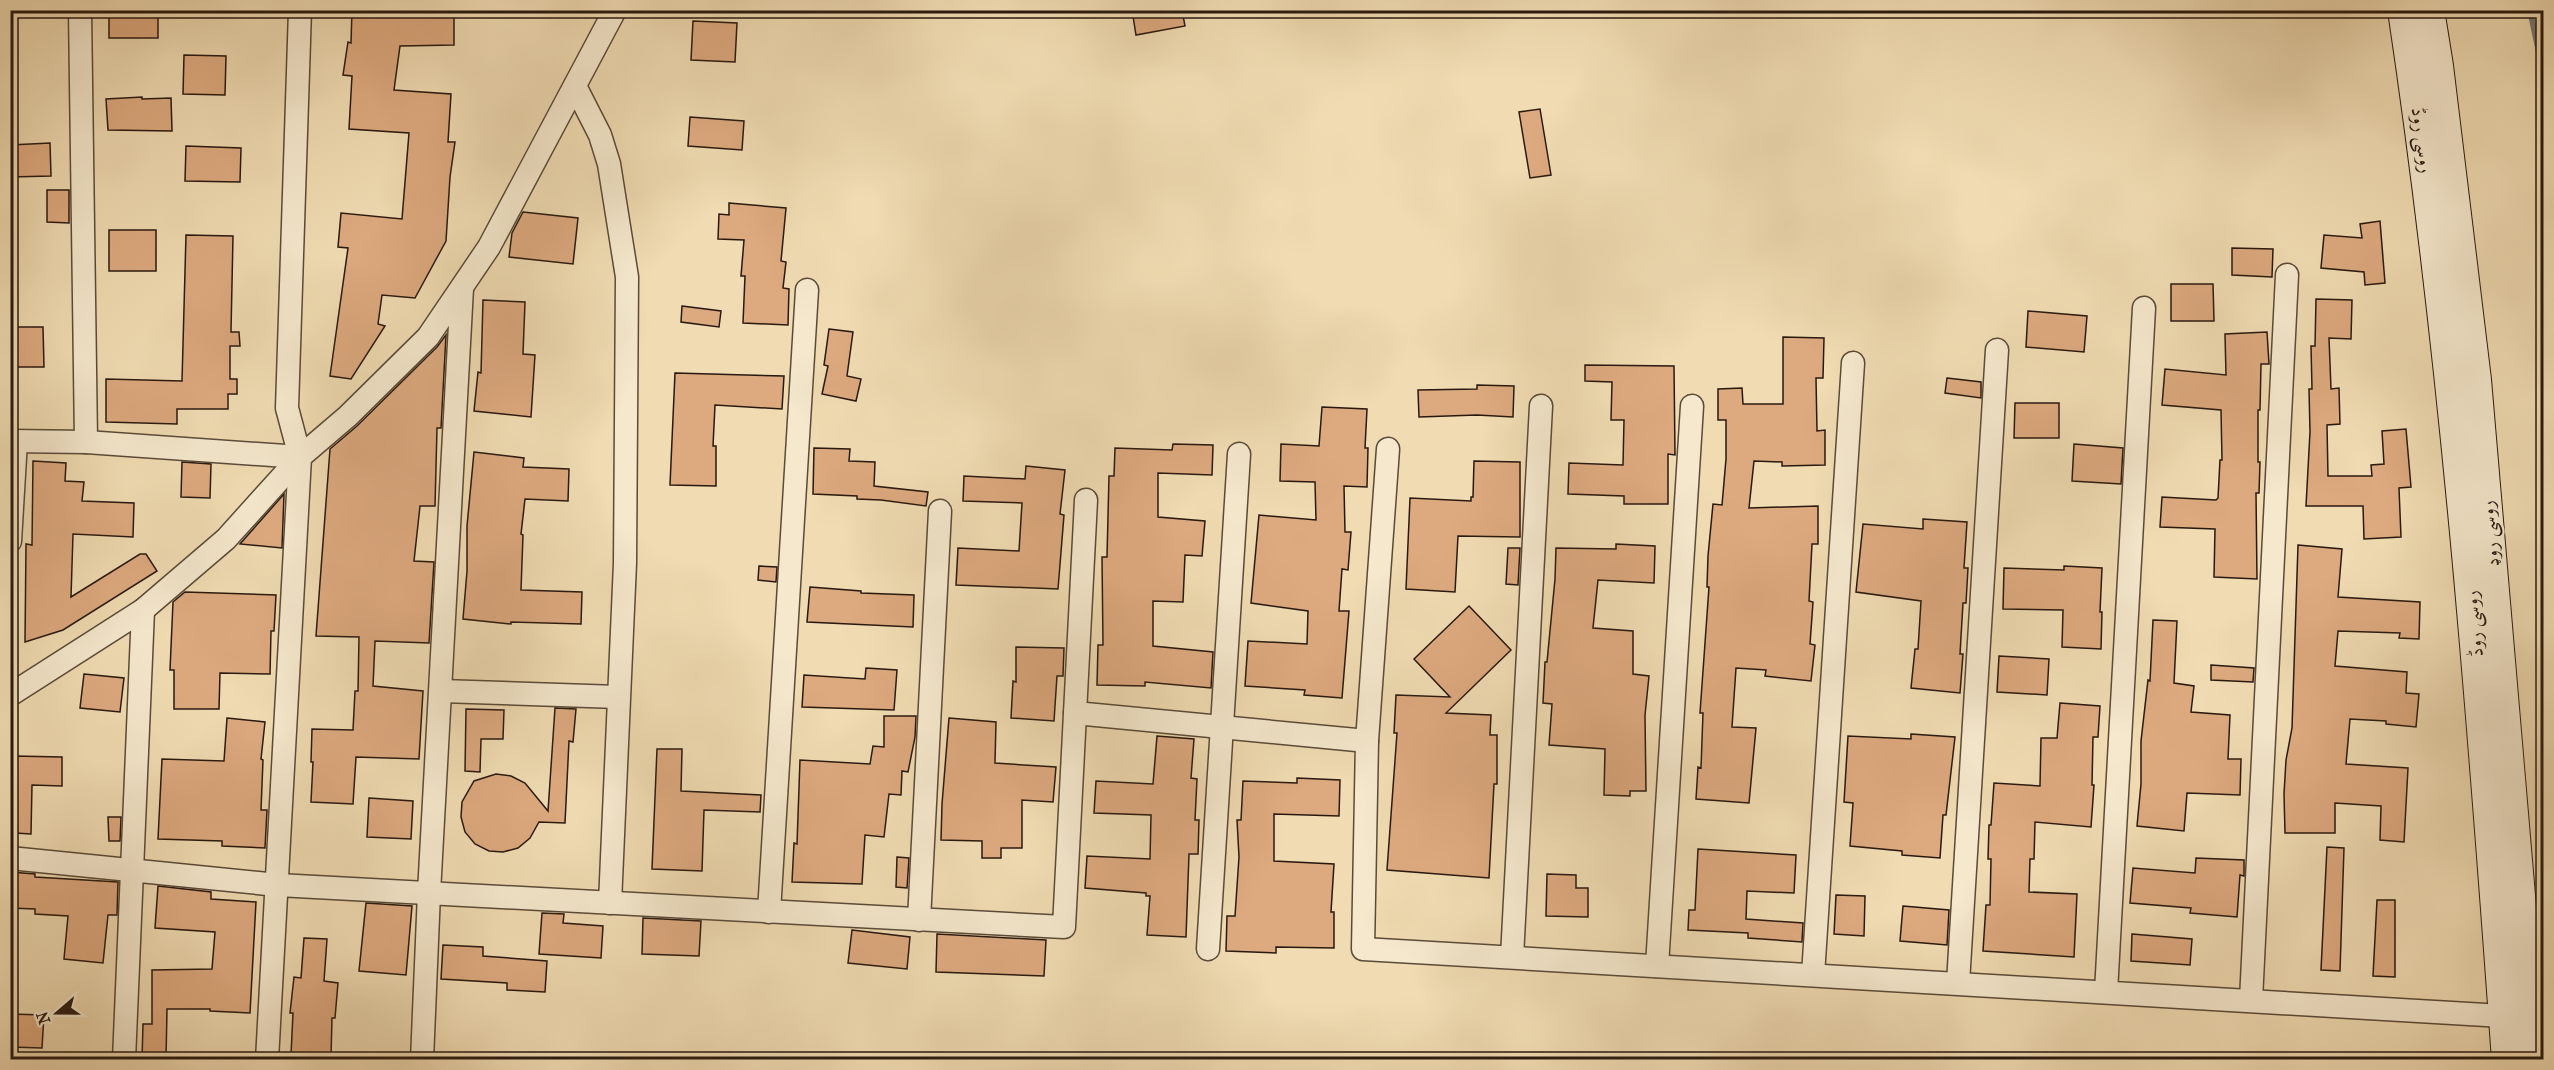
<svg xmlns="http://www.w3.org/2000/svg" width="2554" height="1070" viewBox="0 0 2554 1070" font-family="'IM FELL French Canon',Amiri,serif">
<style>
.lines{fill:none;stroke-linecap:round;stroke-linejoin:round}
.stream{stroke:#707874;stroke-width:6}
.building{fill:#dda97f;stroke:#281910;stroke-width:1.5}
.street-casing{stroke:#5a4a38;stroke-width:25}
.secondary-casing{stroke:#281910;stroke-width:34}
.street{stroke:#f5e8cd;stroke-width:22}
.secondary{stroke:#f5e8cd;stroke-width:32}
.labels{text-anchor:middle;stroke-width:4.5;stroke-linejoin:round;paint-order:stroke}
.street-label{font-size:20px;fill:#281910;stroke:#f5e8cd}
</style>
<rect width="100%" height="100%" fill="#f0dbb2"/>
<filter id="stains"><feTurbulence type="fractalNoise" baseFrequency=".00333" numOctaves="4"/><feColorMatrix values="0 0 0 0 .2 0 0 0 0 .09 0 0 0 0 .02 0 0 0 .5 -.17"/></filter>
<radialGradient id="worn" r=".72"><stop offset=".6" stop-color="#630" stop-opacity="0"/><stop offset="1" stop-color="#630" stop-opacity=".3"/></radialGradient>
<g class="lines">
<path class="stream" d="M 2530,10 L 2544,76"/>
</g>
<g class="building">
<rect x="109" y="10" width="49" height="28"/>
<path d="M 352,10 L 454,10 L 454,45 L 400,46 L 394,90 L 451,94 L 448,142 L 455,142 L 450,177 L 446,241 L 415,298 L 382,295 L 378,324 L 385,326 L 351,379 L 330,376 L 348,248 L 338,247 L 341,213 L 402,219 L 409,133 L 349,129 L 352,76 L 343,75 L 348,42 L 351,43 Z"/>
<path d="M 1132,10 L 1182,10 L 1185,26 L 1136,35 Z"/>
<path d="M 693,21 L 737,23 L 735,62 L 691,60 Z"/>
<path d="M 184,55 L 226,56 L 225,95 L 183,94 Z"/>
<path d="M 142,97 L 142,99 L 171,98 L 172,131 L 108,130 L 106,99 Z"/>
<path d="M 1540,109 L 1551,175 L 1530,178 L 1519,112 Z"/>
<path d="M 690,117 L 744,121 L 742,150 L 688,146 Z"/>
<path d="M 50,143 L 51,176 L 10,177 L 10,145 Z"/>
<path d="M 186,146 L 241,148 L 240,182 L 185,181 Z"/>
<path d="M 47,190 L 69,190 L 69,223 L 47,222 Z"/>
<path d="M 729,203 L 786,208 L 781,261 L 786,262 L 783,288 L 789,289 L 788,325 L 743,323 L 745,276 L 741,276 L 744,240 L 718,239 L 719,214 L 729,215 Z"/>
<path d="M 523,212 L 578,218 L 573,264 L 509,257 L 512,233 Z"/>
<path d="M 2380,221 L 2385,283 L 2365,285 L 2364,272 L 2321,268 L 2324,235 L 2362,238 L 2360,224 Z"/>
<rect x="109" y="230" width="47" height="41"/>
<path d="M 186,235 L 233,236 L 231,332 L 239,332 L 240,346 L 230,346 L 230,379 L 237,379 L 237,394 L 228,394 L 228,409 L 177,409 L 177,424 L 106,422 L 106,379 L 182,381 Z"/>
<path d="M 2232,248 L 2273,249 L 2272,277 L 2232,275 Z"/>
<path d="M 2171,284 L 2213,284 L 2214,321 L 2171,321 Z"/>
<path d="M 2316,299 L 2352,300 L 2351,339 L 2329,338 L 2331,389 L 2339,388 L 2340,424 L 2327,425 L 2328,476 L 2372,476 L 2371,465 L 2384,464 L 2382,431 L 2406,429 L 2411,487 L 2399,488 L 2401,537 L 2364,539 L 2363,506 L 2306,506 L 2310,432 L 2309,389 L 2312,389 L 2311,346 L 2315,346 Z"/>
<path d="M 483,300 L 525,302 L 523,354 L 535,355 L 531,417 L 474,411 L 478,372 L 481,373 Z"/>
<path d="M 682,306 L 721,311 L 719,327 L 681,322 Z"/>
<path d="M 2028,311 L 2087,316 L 2084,352 L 2026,347 Z"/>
<path d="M 10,327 L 43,327 L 44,367 L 10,367 Z"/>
<path d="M 829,329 L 853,332 L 847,376 L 861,379 L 856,401 L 822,394 L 828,366 L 824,365 Z"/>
<path d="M 2267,332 L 2269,364 L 2261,364 L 2260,410 L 2258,410 L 2258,462 L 2260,462 L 2259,493 L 2256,493 L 2257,579 L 2214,577 L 2215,529 L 2160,527 L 2162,497 L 2216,500 L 2218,498 L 2220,460 L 2222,460 L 2221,410 L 2162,405 L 2165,369 L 2226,375 L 2225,334 Z"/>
<path d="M 446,335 L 441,428 L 437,428 L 435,506 L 420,506 L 414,561 L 434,562 L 429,643 L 375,641 L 373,686 L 423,691 L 419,759 L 356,757 L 353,804 L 311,802 L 313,762 L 311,762 L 312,729 L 353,730 L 355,691 L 358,691 L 359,637 L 316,636 L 330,449 L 357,426 L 437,347 Z"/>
<path d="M 1783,337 L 1824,338 L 1823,378 L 1816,378 L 1817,431 L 1825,430 L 1825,465 L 1782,466 L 1782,462 L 1754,461 L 1749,508 L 1818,506 L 1818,544 L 1812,544 L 1809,601 L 1813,602 L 1810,644 L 1815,645 L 1811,681 L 1765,676 L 1766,670 L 1736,668 L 1732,727 L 1756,728 L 1749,803 L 1696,799 L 1698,767 L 1701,768 L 1703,713 L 1700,713 L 1709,587 L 1707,587 L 1708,556 L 1713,504 L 1722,505 L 1726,459 L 1726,420 L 1718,420 L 1718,389 L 1742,388 L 1743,404 L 1783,404 Z"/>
<path d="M 1585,365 L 1674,366 L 1675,455 L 1668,454 L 1668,504 L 1624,504 L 1624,496 L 1568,494 L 1569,463 L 1623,465 L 1624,420 L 1611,420 L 1612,382 L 1585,381 Z"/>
<path d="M 675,373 L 784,376 L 782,409 L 715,405 L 713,446 L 716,446 L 716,486 L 670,485 Z"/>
<path d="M 1947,378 L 1981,382 L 1981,398 L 1945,393 Z"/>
<path d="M 1477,385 L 1514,386 L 1513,417 L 1477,415 L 1419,417 L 1418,390 L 1477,389 Z"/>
<path d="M 2015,403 L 2059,403 L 2059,438 L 2014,438 Z"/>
<path d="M 1322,407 L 1367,409 L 1365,448 L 1368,448 L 1367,487 L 1344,486 L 1345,532 L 1351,532 L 1348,570 L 1342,569 L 1339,611 L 1349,611 L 1342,698 L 1304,695 L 1305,690 L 1245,686 L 1248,641 L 1307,644 L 1308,611 L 1251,603 L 1259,515 L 1316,520 L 1315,482 L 1280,481 L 1281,444 L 1319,446 Z"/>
<path d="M 1173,444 L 1213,445 L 1212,475 L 1158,473 L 1158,517 L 1205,521 L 1202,556 L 1185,555 L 1183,602 L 1153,601 L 1153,646 L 1213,652 L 1211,688 L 1145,682 L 1145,686 L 1097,685 L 1098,645 L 1103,645 L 1102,557 L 1107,557 L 1109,476 L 1114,476 L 1115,448 L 1172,450 Z"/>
<path d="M 2074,444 L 2123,448 L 2121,484 L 2072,481 Z"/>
<path d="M 814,448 L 850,449 L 849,461 L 875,462 L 874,486 L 928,492 L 926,506 L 881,500 L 857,499 L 857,496 L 813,494 Z"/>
<path d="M 474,452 L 524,458 L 523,467 L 569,469 L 568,501 L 525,499 L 521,534 L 523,535 L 521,590 L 582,592 L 581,624 L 511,622 L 511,624 L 463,619 L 467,571 L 467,526 Z"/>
<path d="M 33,461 L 66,463 L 65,481 L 84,482 L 82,501 L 134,503 L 133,537 L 73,534 L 71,597 L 140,554 L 146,554 L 157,571 L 63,630 L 25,642 L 26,544 L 32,545 Z"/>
<path d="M 1474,461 L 1520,462 L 1520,537 L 1458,536 L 1455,592 L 1406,589 L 1410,498 L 1471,501 L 1471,497 L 1473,497 Z"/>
<path d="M 182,462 L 211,464 L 210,498 L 181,497 Z"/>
<path d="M 1026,466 L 1065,470 L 1060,514 L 1064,515 L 1058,589 L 956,585 L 958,548 L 1019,551 L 1022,503 L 963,501 L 964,476 L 1025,479 Z"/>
<path d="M 284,494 L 282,548 L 240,544 Z"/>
<path d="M 1923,519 L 1967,522 L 1964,568 L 1968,568 L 1966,603 L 1963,603 L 1960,654 L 1963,654 L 1960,693 L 1911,688 L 1915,649 L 1918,649 L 1921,601 L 1856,592 L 1863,524 L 1923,529 Z"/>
<path d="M 1616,544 L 1655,546 L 1654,583 L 1598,580 L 1593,628 L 1633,631 L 1633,674 L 1649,676 L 1645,715 L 1646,791 L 1630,791 L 1630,796 L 1604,795 L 1605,749 L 1549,745 L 1552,704 L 1543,703 L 1545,662 L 1547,662 L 1555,579 L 1556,548 L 1616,549 Z"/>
<path d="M 2298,545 L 2342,549 L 2338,597 L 2420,602 L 2419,639 L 2399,638 L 2400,633 L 2338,631 L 2335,666 L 2407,672 L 2406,693 L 2419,694 L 2416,727 L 2386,724 L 2386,721 L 2350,719 L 2346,764 L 2408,768 L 2404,842 L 2380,840 L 2381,806 L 2335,803 L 2335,833 L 2285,833 L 2284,794 L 2286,760 L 2292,728 Z"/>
<path d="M 1508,548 L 1520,548 L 1518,585 L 1506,584 Z"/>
<path d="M 759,566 L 777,567 L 776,582 L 758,580 Z"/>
<path d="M 2064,566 L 2102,568 L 2100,612 L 2102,612 L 2101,649 L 2062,647 L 2063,610 L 2003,609 L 2004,568 L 2064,570 Z"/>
<path d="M 810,587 L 861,591 L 861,593 L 914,595 L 913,627 L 807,622 Z"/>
<path d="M 185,592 L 276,595 L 274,631 L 271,631 L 270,674 L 220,673 L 219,709 L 174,709 L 174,670 L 170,670 L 173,602 Z"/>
<path d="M 1469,606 L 1511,650 L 1446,713 L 1491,715 L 1490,735 L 1497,735 L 1497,784 L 1494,784 L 1489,878 L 1387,870 L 1397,733 L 1394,733 L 1396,695 L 1450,697 L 1414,659 Z"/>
<path d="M 2153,620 L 2177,621 L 2174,683 L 2194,686 L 2191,712 L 2230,715 L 2228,759 L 2241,759 L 2240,795 L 2187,793 L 2184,831 L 2137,826 L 2141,784 L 2141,741 L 2148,680 L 2150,681 Z"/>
<path d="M 1016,647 L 1064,648 L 1063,676 L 1057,676 L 1054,721 L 1011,718 L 1013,681 L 1016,682 Z"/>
<path d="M 1999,656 L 2049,659 L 2047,695 L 1997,692 Z"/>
<path d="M 2211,665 L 2254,668 L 2253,682 L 2211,680 Z"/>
<path d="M 866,668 L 897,670 L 894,710 L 802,707 L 804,675 L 865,679 Z"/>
<path d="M 84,674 L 124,678 L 120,712 L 80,708 Z"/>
<path d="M 2060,703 L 2100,706 L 2098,737 L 2093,737 L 2092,785 L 2094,785 L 2091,827 L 2035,822 L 2034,859 L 2030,859 L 2029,892 L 2077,894 L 2074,957 L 1983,951 L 1986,905 L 1990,905 L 1991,859 L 1988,859 L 1989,825 L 1991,825 L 1994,783 L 2040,786 L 2041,738 L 2057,738 Z"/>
<path d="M 555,708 L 576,709 L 573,742 L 569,741 L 565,823 L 539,822 L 530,838 L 518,848 L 503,852 L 489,851 L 475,844 L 465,832 L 461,817 L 462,802 L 474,781 L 496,774 L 511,776 L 525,783 L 548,811 Z"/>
<path d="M 466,709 L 504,710 L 503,739 L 481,739 L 480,772 L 465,771 Z"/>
<path d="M 884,716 L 916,716 L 915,737 L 908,772 L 902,771 L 901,795 L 889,794 L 884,837 L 865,835 L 862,884 L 792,882 L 794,843 L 797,844 L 800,760 L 870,764 L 873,746 L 884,747 Z"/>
<path d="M 227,718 L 265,722 L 261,759 L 263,760 L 261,810 L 267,810 L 265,848 L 222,846 L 222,841 L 158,839 L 162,759 L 224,761 Z"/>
<path d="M 949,718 L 996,722 L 995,763 L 1056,767 L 1053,802 L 1022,800 L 1022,848 L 1001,848 L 1001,858 L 982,858 L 982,841 L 941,840 L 942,804 Z"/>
<path d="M 1911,734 L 1955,737 L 1946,815 L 1943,815 L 1940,858 L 1902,855 L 1902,851 L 1850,846 L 1853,803 L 1844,802 L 1848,736 L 1911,739 Z"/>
<path d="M 1157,736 L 1194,739 L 1191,778 L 1197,779 L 1195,820 L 1199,820 L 1198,854 L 1189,854 L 1186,937 L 1147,935 L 1150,896 L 1146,896 L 1146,893 L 1085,888 L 1087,856 L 1150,859 L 1151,815 L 1094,813 L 1096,781 L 1153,784 Z"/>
<path d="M 657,749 L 682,749 L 681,791 L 761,795 L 760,812 L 704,810 L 702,871 L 652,869 Z"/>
<path d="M 14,756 L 62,757 L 62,786 L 32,785 L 31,834 L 15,833 L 17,785 L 14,785 Z"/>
<path d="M 1297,778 L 1340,780 L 1339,816 L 1274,814 L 1274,861 L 1334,864 L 1331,912 L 1334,912 L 1334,948 L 1276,947 L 1276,953 L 1226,951 L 1227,916 L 1235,916 L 1239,857 L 1237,820 L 1241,820 L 1243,781 L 1297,783 Z"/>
<path d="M 369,798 L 413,801 L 411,839 L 367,837 Z"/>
<path d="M 108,817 L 121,817 L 120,841 L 109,841 Z"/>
<path d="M 2327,847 L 2344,848 L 2340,971 L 2321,970 Z"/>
<path d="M 1698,849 L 1796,855 L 1794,893 L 1747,891 L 1746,919 L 1803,923 L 1802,942 L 1748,938 L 1748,933 L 1688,930 L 1689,910 L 1695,910 Z"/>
<path d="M 897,857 L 909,858 L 907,888 L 896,887 Z"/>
<path d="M 2196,858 L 2244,860 L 2244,876 L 2240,875 L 2237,917 L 2190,913 L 2191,908 L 2130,903 L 2133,868 L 2195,873 Z"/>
<path d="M 10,872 L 35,874 L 35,877 L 118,882 L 117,915 L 108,915 L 103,963 L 64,959 L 68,916 L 35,914 L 35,909 L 10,908 Z"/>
<path d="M 1547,874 L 1576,875 L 1576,888 L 1588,888 L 1588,917 L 1546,916 Z"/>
<path d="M 158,886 L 211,892 L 211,899 L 256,902 L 250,1013 L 210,1011 L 210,1009 L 167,1009 L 166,1059 L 142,1059 L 143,1024 L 152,1024 L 152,970 L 212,969 L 215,932 L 155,928 Z"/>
<path d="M 1836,895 L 1865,896 L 1864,936 L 1834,934 Z"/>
<path d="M 2377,900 L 2395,900 L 2395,977 L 2373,976 Z"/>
<path d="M 366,903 L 412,906 L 406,975 L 359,971 Z"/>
<path d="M 1903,906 L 1949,910 L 1947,945 L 1900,941 Z"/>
<path d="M 542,913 L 564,914 L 563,923 L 603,926 L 601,958 L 539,954 Z"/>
<path d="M 643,918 L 701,921 L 699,956 L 642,954 Z"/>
<path d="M 852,930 L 910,937 L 907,969 L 848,963 Z"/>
<path d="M 937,934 L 1046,940 L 1044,976 L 936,972 Z"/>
<path d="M 2132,934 L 2192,939 L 2190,965 L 2131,961 Z"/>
<path d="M 304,938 L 327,939 L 324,981 L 338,983 L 335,1018 L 332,1018 L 331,1057 L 291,1055 L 293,1013 L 290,1013 L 294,977 L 301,978 Z"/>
<path d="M 443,945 L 483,947 L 483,956 L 547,961 L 545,992 L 507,990 L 507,983 L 441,979 Z"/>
<path d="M 10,1014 L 44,1015 L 42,1048 L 10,1047 Z"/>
</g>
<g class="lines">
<defs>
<g id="street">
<path d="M 80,10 L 86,442"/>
<path d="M 575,86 L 600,135 L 609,164 L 627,277 L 625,563 L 610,903"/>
<path d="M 10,441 L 86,442 L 300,457"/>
<path d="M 1388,449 L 1367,741 L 1363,949 L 2520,1017"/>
<path d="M 10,541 L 16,441"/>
<path d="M 441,691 L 618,697"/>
<path d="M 10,695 L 143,610 L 226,539 L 300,457 L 348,416 L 428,337 L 489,247 L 615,10"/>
<path d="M 1075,713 L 1367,741"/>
<path d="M 10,858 L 278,885 L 1064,927 L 1086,500"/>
<path d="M 769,912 L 807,290"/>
<path d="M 919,920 L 940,511"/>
<path d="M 1208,949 L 1239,454"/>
<path d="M 1512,957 L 1541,406"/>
<path d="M 1657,966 L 1692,406"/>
<path d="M 1813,975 L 1853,363"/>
<path d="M 1958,983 L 1997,350"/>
<path d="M 2106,992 L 2144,308"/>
<path d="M 2251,1000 L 2287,275"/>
<path d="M 124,1060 L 143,610"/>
<path d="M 267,1060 L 300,457 L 287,408 L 300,10"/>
<path d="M 422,1060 L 429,893 L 462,288"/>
</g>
<g id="secondary">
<path d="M 2404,10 C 2456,358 2483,709 2508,1060"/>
<path d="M 2428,10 L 2437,66 L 2475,380 L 2533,1060"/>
</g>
</defs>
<use href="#street" class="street-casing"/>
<use href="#secondary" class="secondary-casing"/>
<use href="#street" class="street"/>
<use href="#secondary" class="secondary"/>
</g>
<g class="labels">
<g class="street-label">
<text transform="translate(2423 140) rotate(82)" y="7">روسی روڈ</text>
<text transform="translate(2489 534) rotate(-95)" y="7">روسی روډ</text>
<text transform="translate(2473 624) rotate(-95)" y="7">روسی روڈ</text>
</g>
</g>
<rect width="2554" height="1070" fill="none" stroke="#f0dbb2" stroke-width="36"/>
<rect x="12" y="12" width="2530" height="1046" fill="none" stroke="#281910" stroke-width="3"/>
<rect x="18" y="18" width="2518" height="1034" fill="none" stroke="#281910" stroke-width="1.5"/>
<g transform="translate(57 1013) rotate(250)" stroke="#f5e8cd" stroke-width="4.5" paint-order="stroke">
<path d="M0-4.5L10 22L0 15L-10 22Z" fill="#281910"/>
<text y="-9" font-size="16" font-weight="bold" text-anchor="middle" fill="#281910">N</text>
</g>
<rect width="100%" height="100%" filter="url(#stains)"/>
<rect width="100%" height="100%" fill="url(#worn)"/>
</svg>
